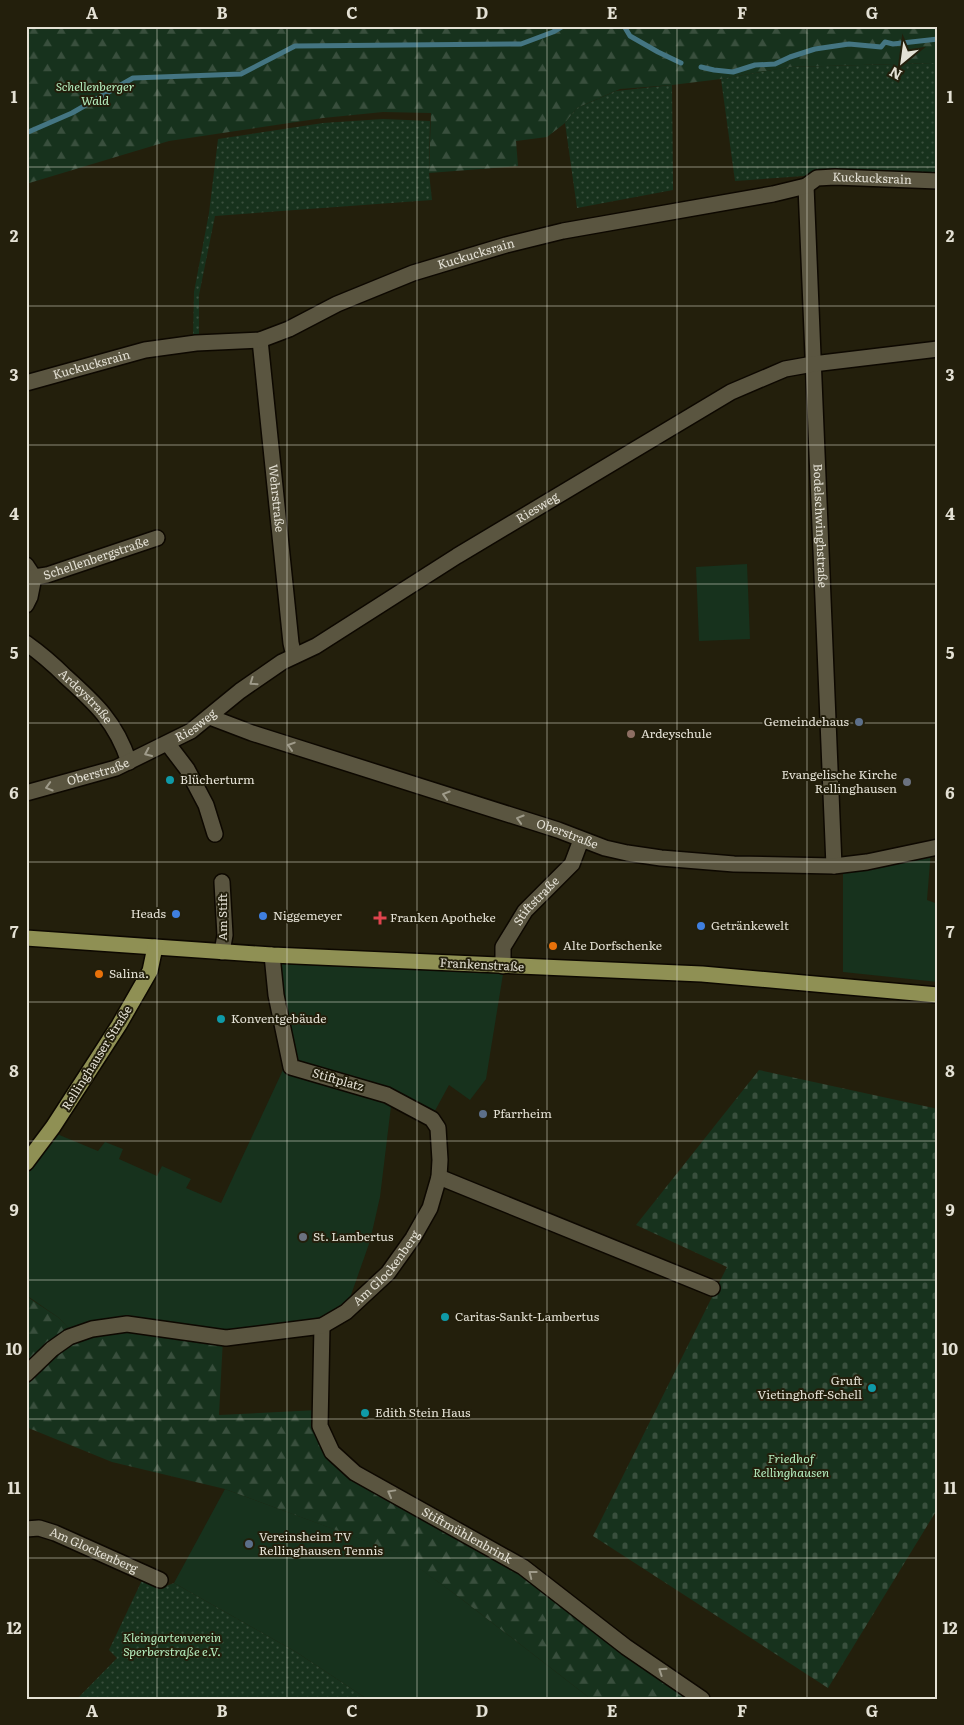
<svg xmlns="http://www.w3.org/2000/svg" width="964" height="1725" viewBox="0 0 964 1725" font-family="Literata,serif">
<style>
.green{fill:#17321d}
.forest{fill:url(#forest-firs)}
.cemetery{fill:url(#cemetery-stones)}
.garden{fill:url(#garden-dots)}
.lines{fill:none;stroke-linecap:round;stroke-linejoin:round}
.stream{stroke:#447582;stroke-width:5}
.minor-casing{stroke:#0d0800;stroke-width:18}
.major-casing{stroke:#0d0800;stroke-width:18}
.minor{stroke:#5a5540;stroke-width:15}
.major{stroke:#8f9054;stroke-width:15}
.oneway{stroke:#9f9b8a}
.grid{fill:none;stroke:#e4e1d5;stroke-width:1;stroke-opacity:0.55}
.service-dot{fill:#5c6f8a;stroke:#231f0c;stroke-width:2}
.education-dot{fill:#8d6e63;stroke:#231f0c;stroke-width:2}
.culture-dot{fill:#0f9aa8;stroke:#231f0c;stroke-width:2}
.worship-dot{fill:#6b7280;stroke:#231f0c;stroke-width:2}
.shop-dot{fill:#3f7fe0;stroke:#231f0c;stroke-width:2}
.health-dot{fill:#e0444e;stroke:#231f0c;stroke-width:2}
.food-dot{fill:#e8710a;stroke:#231f0c;stroke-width:2}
.labels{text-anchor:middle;stroke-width:4;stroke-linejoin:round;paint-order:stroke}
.park-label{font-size:12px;font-style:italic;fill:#b4edbe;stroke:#231f0c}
.street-label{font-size:12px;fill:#e4e1d5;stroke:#231f0c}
.poi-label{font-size:12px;fill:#e4e1d5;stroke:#231f0c;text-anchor:start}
.neatline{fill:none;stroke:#e4e1d5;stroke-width:2}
.grid-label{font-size:16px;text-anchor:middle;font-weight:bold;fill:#e4e1d5}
</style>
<defs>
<pattern id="forest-firs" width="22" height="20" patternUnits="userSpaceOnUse" patternTransform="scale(1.25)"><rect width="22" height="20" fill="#17321d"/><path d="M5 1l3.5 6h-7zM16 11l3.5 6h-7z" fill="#394f3d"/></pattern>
<pattern id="cemetery-stones" width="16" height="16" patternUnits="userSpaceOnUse" patternTransform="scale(1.25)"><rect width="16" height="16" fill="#17321d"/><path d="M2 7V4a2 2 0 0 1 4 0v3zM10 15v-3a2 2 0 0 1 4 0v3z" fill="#394f3d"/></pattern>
<pattern id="garden-dots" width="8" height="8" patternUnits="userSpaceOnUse" patternTransform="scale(1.25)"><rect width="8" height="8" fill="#17321d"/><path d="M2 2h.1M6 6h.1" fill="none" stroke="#394f3d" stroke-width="1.8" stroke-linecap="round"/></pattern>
</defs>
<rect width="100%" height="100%" fill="#231f0c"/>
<g class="green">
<path d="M 747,564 L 750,639 L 699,641 L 696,567 Z"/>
<path d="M 931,850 L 927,900 L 938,904 L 938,982 L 843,972 L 843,866 Z"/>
<path d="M 273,956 L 504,968 L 486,1079 L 470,1100 L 449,1085 L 431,1118 L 392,1098 L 380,1197 L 370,1241 L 345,1312 L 322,1326 L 226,1337 L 73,1333 L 59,1318 L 26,1295 L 26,1170 L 57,1134 L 98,1151 L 105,1142 L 123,1149 L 119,1159 L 157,1176 L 162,1166 L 191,1179 L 186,1188 L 221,1203 L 289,1057 Z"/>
<path d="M 225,1489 L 399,1553 L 459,1597 L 591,1699 L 367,1699 L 296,1652 L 174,1583 Z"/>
</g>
<g class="forest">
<path d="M 26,26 L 938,26 L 938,68 L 933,63 L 789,67 L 721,79 L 672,85 L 620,89 L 577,108 L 565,123 L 547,137 L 516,141 L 518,166 L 429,173 L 431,113 L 383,112 L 323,118 L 169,141 L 26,184 Z"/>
<path d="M 26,1296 L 59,1318 L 73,1333 L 26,1372 Z"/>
<path d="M 127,1325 L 223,1338 L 219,1415 L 318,1410 L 329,1450 L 483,1545 L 701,1699 L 591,1699 L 459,1597 L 398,1553 L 225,1489 L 112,1462 L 26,1427 L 26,1376 L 52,1350 Z"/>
</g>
<path class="cemetery" d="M 759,1070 L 938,1109 L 938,1508 L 828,1688 L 593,1536 L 727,1267 L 636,1225 Z"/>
<g class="garden">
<path d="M 934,63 L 938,68 L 938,173 L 873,171 L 735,181 L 721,79 L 789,67 Z"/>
<path d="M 672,85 L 673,190 L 577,208 L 565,123 L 577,108 L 616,91 Z"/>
<path d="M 383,119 L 430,121 L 429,173 L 432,200 L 215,216 L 199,295 L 199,337 L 193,338 L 194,292 L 209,213 L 218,139 L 323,123 Z"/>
<path d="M 144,1576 L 166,1586 L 174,1583 L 296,1652 L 367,1699 L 77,1699 L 117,1658 L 109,1650 Z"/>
</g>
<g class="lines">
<g class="stream">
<path d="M 624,26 L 630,36 L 658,52 L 681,63"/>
<path d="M 701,67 L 714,70 L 733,72 L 755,65 L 775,64 L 790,57 L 815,49 L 849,44 L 881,47 L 885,42 L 893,44 L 938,39"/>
<path d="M 26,133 L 72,113 L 133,78 L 241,74 L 295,46 L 521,44 L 553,32 L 563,26"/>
</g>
<defs>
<g id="minor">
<path id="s1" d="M 806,186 L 834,866"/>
<path id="s2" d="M 260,340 L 291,643 L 294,656"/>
<path id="s3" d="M 26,383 L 145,350 L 196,343 L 260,340 L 289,329 L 337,304 L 413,273 L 506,245 L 563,231 L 773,194 L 806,186 L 817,178 L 835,177 L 938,181"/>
<path d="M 26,565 L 34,577 L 30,597 L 26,605"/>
<path id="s4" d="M 34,577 L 47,575 L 157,538"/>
<path id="s5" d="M 26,643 C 40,653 53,664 65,676 C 95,703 116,722 129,762"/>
<path id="s6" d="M 210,717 L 252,733 L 558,830 L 605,848 L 627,853 L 661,858 L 734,864 L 834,866 L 867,862 L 938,847"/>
<path d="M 168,744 L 187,769 L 206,805 L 215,834"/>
<path id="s7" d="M 26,793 L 116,768 L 191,731 L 240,691 L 282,662 L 316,646 L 457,556 L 731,392 L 785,369 L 813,364 L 938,349"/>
<path d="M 222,952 L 225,935 L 222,882"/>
<path id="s8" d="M 503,966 L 503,947 L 525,911 L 572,864 L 581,840"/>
<path d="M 439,1177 L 712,1288"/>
<path id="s9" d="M 322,1326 L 320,1426 L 332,1452 L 355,1473 L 523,1567 L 626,1647 L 702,1699"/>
<path id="s10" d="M 26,1374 L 52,1349 L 69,1337 L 92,1329 L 127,1324 L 226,1338 L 322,1326 L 346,1312 L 388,1273 L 413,1238 L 430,1208 L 439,1177 L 440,1160 L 438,1128 L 432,1119 L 387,1095 L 291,1067 L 276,995 L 272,955"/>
<path id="s11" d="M 26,1529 L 39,1528 L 55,1533 L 160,1580"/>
</g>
<g id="major">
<path d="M 26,938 L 272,955 L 702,974 L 938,995"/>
<path d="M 26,1163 L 53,1127 L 119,1025 L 150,971 L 155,947"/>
</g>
</defs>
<use href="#minor" class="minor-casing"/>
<use href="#major" class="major-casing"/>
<use href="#minor" class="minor"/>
<use href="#major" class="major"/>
</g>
<defs><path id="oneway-chevron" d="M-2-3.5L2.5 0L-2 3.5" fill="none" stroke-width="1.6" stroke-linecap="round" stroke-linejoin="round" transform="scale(1.25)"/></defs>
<g class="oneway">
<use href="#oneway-chevron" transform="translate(253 682) rotate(145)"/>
<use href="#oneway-chevron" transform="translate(291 746) rotate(-162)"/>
<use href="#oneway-chevron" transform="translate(148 753) rotate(156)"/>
<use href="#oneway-chevron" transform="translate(49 787) rotate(164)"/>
<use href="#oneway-chevron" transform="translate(446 795) rotate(-163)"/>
<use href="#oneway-chevron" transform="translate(520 819) rotate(-163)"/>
<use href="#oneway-chevron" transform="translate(391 1493) rotate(-151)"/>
<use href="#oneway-chevron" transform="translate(532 1574) rotate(-142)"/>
<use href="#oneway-chevron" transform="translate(662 1671) rotate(-146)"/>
</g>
<path class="grid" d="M 157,26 L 157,1699M 287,26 L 287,1699M 417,26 L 417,1699M 547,26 L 547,1699M 677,26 L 677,1699M 807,26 L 807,1699M 26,167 L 938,167M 26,306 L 938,306M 26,445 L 938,445M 26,584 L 938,584M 26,723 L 938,723M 26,862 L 938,862M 26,1002 L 938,1002M 26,1141 L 938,1141M 26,1280 L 938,1280M 26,1419 L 938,1419M 26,1558 L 938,1558"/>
<g class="service-dot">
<circle cx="859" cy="722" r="5"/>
<circle cx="483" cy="1114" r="5"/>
<circle cx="249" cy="1544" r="5"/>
</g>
<circle class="education-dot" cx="631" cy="734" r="5"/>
<g class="culture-dot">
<circle cx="170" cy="780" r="5"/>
<circle cx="221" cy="1019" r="5"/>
<circle cx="445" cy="1317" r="5"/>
<circle cx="872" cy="1388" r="5"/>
<circle cx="365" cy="1413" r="5"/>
</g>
<g class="worship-dot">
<circle cx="907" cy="782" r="5"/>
<circle cx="303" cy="1237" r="5"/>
</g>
<g class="shop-dot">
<circle cx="176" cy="914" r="5"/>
<circle cx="263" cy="916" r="5"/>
<circle cx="701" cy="926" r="5"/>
</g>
<path class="health-dot" d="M377.5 910.5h5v5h5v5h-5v5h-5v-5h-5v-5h5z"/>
<g class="food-dot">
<circle cx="553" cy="946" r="5"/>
<circle cx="99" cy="974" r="5"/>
</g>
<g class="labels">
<g class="park-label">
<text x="95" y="91">Schellenberger<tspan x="95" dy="14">Wald</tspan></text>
<text x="791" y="1463">Friedhof<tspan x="791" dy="14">Rellinghausen</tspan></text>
<text x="172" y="1642">Kleingartenverein<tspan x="172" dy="14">Sperberstraße e.V.</tspan></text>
</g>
<g class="street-label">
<text dy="4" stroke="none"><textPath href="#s3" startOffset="878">Kuckucksrain</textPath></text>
<text dy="4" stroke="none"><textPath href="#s3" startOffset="472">Kuckucksrain</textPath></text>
<text dy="4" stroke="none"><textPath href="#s3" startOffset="68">Kuckucksrain</textPath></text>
<text dy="4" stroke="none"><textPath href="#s2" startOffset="159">Wehrstraße</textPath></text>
<text dy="4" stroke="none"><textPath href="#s7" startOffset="590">Riesweg</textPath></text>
<text dy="4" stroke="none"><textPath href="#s1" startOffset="340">Bodelschwinghstraße</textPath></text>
<text dy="4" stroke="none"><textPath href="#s4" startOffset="65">Schellenbergstraße</textPath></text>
<text dy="4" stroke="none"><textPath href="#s5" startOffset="80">Ardeystraße</textPath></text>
<text dy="4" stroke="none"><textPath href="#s7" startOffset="184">Riesweg</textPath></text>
<text dy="4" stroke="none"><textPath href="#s7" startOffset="75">Oberstraße</textPath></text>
<text dy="4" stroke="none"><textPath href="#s6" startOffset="376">Oberstraße</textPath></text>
<text dy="4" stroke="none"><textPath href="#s8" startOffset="76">Stiftstraße</textPath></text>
<text transform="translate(223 917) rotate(-90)" y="4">Am Stift</text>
<text transform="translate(482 965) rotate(3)" y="4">Frankenstraße</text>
<text transform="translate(97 1058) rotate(-58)" y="4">Rellinghauser Straße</text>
<text transform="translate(338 1080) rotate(16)" y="4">Stiftplatz</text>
<text dy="4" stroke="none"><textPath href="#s10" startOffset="401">Am Glockenberg</textPath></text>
<text dy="4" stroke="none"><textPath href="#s9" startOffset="288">Stiftmühlenbrink</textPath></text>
<text dy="4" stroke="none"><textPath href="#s11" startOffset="72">Am Glockenberg</textPath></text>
</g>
<g class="poi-label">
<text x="849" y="726" text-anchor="end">Gemeindehaus</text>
<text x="641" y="738">Ardeyschule</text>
<text x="897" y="779" text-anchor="end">Evangelische Kirche<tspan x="897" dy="14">Rellinghausen</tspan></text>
<text x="180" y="784">Blücherturm</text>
<text x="166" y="918" text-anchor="end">Heads</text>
<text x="273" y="920">Niggemeyer</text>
<text x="390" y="922">Franken Apotheke</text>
<text x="711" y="930">Getränkewelt</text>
<text x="563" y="950">Alte Dorfschenke</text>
<text x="109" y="978">Salina.</text>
<text x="231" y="1023">Konventgebäude</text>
<text x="493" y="1118">Pfarrheim</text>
<text x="313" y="1241">St. Lambertus</text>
<text x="455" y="1321">Caritas-Sankt-Lambertus</text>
<text x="862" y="1385" text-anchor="end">Gruft<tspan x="862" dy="14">Vietinghoff-Schell</tspan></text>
<text x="375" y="1417">Edith Stein Haus</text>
<text x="259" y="1541">Vereinsheim TV<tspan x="259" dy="14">Rellinghausen Tennis</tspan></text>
</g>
</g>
<rect width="964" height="1725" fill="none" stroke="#231f0c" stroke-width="55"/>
<g transform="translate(902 62) rotate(209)" stroke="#231f0c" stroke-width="4" paint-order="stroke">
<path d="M0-4L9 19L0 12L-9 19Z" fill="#e4e1d5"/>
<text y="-8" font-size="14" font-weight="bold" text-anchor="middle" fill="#e4e1d5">N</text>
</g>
<rect x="28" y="28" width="908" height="1670" class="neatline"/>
<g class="grid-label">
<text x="92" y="19">A</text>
<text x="222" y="19">B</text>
<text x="352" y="19">C</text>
<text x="482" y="19">D</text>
<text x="612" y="19">E</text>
<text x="742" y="19">F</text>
<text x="872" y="19">G</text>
<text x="14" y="103">1</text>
<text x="950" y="103">1</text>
<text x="14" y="242">2</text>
<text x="950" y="242">2</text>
<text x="14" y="381">3</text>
<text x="950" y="381">3</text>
<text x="14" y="520">4</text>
<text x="950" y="520">4</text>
<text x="14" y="659">5</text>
<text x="950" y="659">5</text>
<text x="14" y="799">6</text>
<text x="950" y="799">6</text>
<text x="14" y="938">7</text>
<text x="950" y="938">7</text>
<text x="14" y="1077">8</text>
<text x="950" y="1077">8</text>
<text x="14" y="1216">9</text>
<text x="950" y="1216">9</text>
<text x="14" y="1355">10</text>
<text x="950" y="1355">10</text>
<text x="14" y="1494">11</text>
<text x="950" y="1494">11</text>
<text x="14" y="1634">12</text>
<text x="950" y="1634">12</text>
<text x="92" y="1717">A</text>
<text x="222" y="1717">B</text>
<text x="352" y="1717">C</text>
<text x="482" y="1717">D</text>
<text x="612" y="1717">E</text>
<text x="742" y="1717">F</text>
<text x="872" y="1717">G</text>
</g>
</svg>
